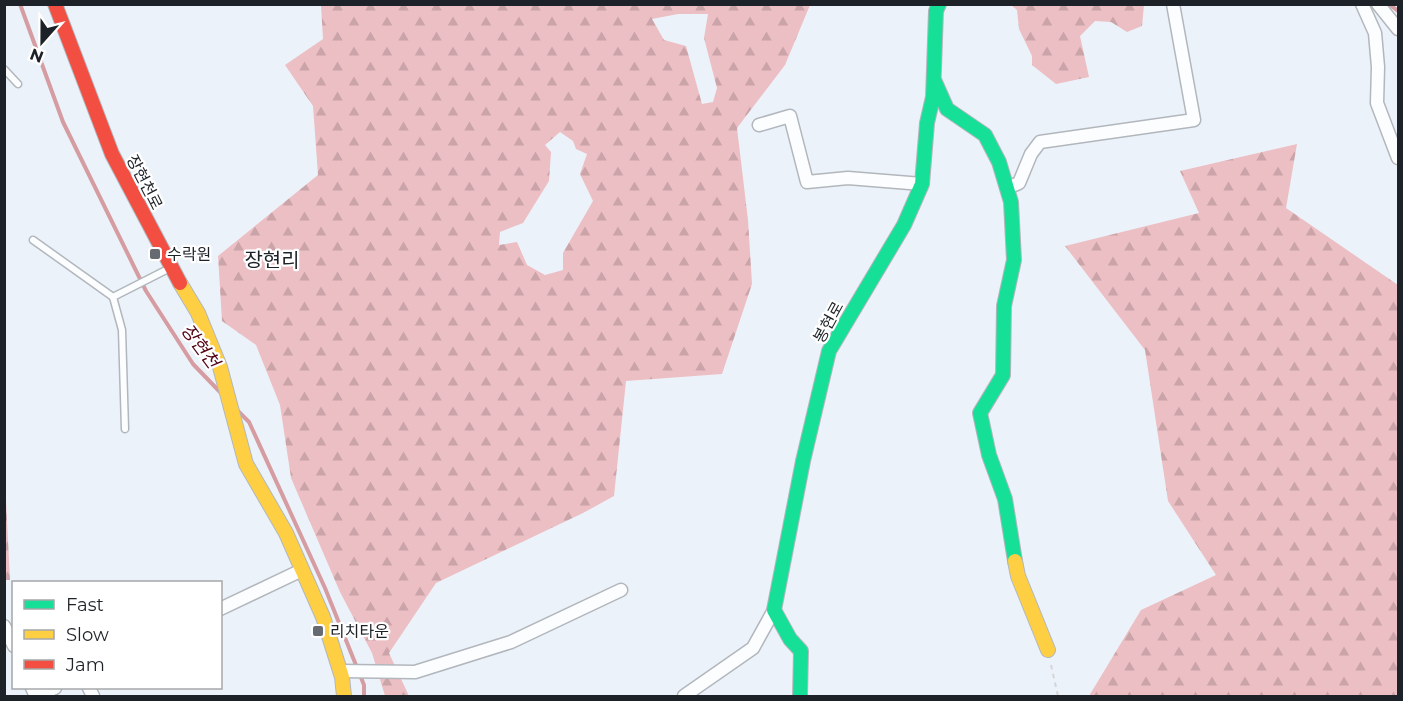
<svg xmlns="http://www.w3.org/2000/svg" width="1403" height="701" viewBox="0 0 1403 701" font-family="Montserrat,'Noto Sans KR',sans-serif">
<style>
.forest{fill:url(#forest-firs);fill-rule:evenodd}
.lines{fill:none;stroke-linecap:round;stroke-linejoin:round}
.stream{stroke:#d59ca2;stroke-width:4}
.lane-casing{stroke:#b2b7bd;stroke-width:9}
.street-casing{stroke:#b2b7bd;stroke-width:15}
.fast-casing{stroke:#b2b7bd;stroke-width:16}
.slow-casing{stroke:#b2b7bd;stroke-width:16}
.jam-casing{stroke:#b2b7bd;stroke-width:16}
.path{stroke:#d4d6d9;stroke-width:2;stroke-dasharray:4.5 4.5;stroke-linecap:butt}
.lane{stroke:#fcfdfe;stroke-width:6}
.street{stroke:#fcfdfe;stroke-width:12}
.fast{stroke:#16e098;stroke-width:14}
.slow{stroke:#ffcf43;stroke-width:14}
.jam{stroke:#f24e42;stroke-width:14}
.poi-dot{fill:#656b71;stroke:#fff;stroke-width:2}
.labels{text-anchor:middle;stroke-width:4.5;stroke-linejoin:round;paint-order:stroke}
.street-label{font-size:16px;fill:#1d2228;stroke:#fff}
.poi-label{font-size:16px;fill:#1d2228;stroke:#fff;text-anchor:start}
.water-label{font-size:18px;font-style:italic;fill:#530516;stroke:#fff}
.quarter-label{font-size:20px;fill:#1d2228;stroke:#fff}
</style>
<defs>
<pattern id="forest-firs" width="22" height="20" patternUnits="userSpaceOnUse" patternTransform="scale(1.5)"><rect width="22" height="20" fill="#ecbfc4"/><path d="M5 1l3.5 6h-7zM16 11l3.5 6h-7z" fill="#caa4a8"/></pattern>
</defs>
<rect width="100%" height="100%" fill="#ecf2f9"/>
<g class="forest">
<path d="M 321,5 L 810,5 L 785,65 L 737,128 L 748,220 L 752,284 L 722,374 L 626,381 L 614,496 L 583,513 L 436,583 L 389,653 L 409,696 L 385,696 L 372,653 L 340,592 L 291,478 L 280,405 L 256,345 L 222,321 L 218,256 L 318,175 L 313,106 L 285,65 L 323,39 ZM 678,14 L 708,14 L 704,38 L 717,88 L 713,102 L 702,104 L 686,46 L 664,40 L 652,19 ZM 560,132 L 573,141 L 576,149 L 587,154 L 580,174 L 593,201 L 563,253 L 563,270 L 545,275 L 527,265 L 517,242 L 499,245 L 500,232 L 523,223 L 549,181 L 551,152 L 545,145 Z"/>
<path d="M 1144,5 L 1142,26 L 1127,32 L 1111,22 L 1095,21 L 1080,36 L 1089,77 L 1056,84 L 1032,65 L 1032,56 L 1019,29 L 1017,10 L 1011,5 Z"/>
<path d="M 1297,144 L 1286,208 L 1398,285 L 1398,696 L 1089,696 L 1141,610 L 1216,575 L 1168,501 L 1145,350 L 1065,246 L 1199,213 L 1180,171 Z"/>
<path d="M 4,460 L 10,580 L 4,580 Z"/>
</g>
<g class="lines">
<g class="stream">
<path d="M 20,4 L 63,122 L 146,291 L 193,364 L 220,392"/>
<path d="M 1389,4 L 1398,11"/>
<path d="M 238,411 L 249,422 L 325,588 L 364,685 L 364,696"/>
</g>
<defs>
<g id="lane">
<path d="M 4,69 L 18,84"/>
<path d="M 33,240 L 113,297"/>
<path d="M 125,429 L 122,330 L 113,297 L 170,268"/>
</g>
<g id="street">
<path d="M 1362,4 L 1375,33 L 1378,67 L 1377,103 L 1398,158"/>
<path d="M 1378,4 L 1398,29"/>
<path d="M 759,125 L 790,116 L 807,182 L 848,178 L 922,184"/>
<path d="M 1007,188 L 1019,183 L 1031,154 L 1040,142 L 1194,120 L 1173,4"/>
<path d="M 220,609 L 302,570"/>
<path d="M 4,626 L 14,646"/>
<path d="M 340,671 L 415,672 L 511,642 L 621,590"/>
<path d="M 32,688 L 36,696 L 55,688"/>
<path d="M 89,688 L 93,696"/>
<path d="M 684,696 L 753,648 L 774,610"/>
</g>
<g id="fast">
<path d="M 935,82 L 947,109 L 985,135 L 999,162 L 1011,202 L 1014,260 L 1004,306 L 1003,375 L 980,413 L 989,455 L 1005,499 L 1015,561"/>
<path d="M 800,696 L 801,651 L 790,639 L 774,610 L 803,461 L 829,351 L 904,225 L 922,184 L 927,123 L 933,97 L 936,11 L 939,4"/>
</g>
<g id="slow">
<path d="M 180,283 L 198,313 L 220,367 L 246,464 L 286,533 L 323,617 L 342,677 L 344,696"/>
<path d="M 1015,561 L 1018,576 L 1048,650"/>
</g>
<path id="jam" d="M 55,4 L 112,154 L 180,283"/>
</defs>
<use href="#lane" class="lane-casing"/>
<use href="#street" class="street-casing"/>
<use href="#fast" class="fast-casing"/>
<use href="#slow" class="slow-casing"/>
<use href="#jam" class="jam-casing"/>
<path class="path" d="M 1051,665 L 1058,696"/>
<use href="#lane" class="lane"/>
<use href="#street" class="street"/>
<use href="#fast" class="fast"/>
<use href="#slow" class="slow"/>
<use href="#jam" class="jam"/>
</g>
<g class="poi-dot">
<rect x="149" y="248" width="12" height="12" rx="3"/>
<rect x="312" y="625" width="12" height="12" rx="3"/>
</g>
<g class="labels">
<g class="street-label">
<text transform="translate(145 182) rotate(63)" y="6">장현천로</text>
<text transform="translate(828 322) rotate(-61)" y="6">봉현로</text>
</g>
<g class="poi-label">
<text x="167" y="260">수락원</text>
<text x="330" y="637">리치타운</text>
</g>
<g class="water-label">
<text transform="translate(200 346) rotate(53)" y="6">장현천</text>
</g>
<g class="quarter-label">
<text x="272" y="267">장현리</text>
</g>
</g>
<rect width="1403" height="701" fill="none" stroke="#1d2228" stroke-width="12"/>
<rect x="12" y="581" width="210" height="108" fill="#ffffff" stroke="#a5a7a9" stroke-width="1.5"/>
<rect x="24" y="600" width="30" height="9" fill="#16e098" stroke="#a5a7a9" stroke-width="1.5"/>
<text x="66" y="611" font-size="18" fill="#1d2228">Fast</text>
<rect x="24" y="630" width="30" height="9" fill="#ffcf43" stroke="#a5a7a9" stroke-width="1.5"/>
<text x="66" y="641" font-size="18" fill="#1d2228">Slow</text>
<rect x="24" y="660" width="30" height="9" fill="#f24e42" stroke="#a5a7a9" stroke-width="1.5"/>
<text x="66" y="671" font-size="18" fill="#1d2228">Jam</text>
<g transform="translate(42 42) rotate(201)" stroke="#ffffff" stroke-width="4.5" paint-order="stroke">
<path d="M0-4.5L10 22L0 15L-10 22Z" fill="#1d2228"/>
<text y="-9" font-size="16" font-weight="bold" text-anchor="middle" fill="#1d2228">N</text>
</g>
</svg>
